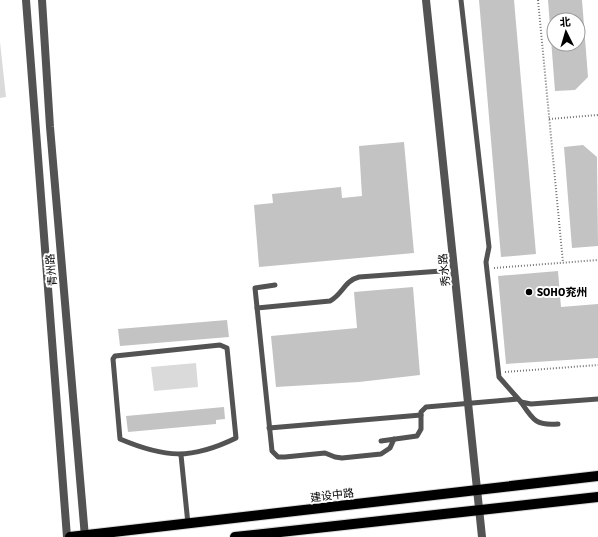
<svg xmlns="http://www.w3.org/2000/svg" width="598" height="537" viewBox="0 0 598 537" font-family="Signika,'Noto Sans SC',sans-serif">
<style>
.green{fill:#dadada}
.building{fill:#c3c3c3;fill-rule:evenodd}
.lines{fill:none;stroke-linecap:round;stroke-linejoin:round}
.primary-casing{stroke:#dbdbdb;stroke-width:12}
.path{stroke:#757575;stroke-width:2;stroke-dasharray:1 2;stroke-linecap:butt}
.service{stroke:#535353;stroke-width:5}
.tertiary{stroke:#535353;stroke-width:8}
.primary{stroke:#000;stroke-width:10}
.poi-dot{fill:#000;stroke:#fff;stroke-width:1.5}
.labels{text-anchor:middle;stroke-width:4;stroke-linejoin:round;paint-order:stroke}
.street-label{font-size:11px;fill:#000;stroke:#fff}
.poi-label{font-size:11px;font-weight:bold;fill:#000;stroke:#fff;text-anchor:start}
</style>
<rect width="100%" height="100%" fill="#fff"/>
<g class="green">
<path d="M 0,42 L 6,97 L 0,98 Z"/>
<path d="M 196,363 L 198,387 L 154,391 L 151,367 Z"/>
</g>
<g class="building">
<path d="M 479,0 L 514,0 L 536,254 L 501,257 Z"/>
<path d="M 548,0 L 582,0 L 588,77 L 575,90 L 555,91 ZM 554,20 L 578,20 L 578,44 L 554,44 Z"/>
<path d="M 404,142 L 414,253 L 259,267 L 254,205 L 273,203 L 272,194 L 341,187 L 342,198 L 362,196 L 359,146 Z"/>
<path d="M 583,145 L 597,157 L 598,246 L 572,248 L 564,147 Z"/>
<path d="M 558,271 L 561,307 L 598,304 L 598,358 L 506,364 L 498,276 Z"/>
<path d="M 413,287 L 420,375 L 359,382 L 276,387 L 271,336 L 357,328 L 354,292 Z"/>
<path d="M 227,320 L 229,337 L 120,346 L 118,329 Z"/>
<path d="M 224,407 L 225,419 L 216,420 L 216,424 L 128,432 L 126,416 Z"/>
</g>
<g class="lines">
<defs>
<g id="primary">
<path d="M 70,537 L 598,476"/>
<path d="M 235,537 L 598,497"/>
</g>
</defs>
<use href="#primary" class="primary-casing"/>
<g class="path">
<path d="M 538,0 L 563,263"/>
<path d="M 549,119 L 598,115"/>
<path d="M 494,268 L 598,260"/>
<path d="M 505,372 L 598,365"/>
</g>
<g class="service">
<path d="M 461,0 L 489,247 L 486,262 L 499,377 L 521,402 L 531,404 L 598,399"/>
<path d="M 275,285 L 255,288 L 272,451 L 278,457 L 285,457 L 325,453 L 335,457 L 342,458 L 381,454 L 390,448 L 394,439"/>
<path d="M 257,308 L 330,301 C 343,294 344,281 359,277 L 455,270"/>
<path d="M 220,345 L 227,348 L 236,438 C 191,460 165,458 120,439 L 113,359 L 115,356 Z"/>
<path d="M 521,402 C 533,420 536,426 558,424"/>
<path d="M 269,428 L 421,415"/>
<path d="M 381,441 L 417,436 L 421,429 L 421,412 L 426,407 L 518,399"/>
<path d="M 181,455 L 188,524"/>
</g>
<g class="tertiary">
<path d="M 26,0 L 67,537"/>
<path d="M 42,0 L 50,127 L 85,537"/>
<path d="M 426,0 L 482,537"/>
</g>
<use href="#primary" class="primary"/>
</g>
<circle class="poi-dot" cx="529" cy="292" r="4"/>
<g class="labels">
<g class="street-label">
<text transform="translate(51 270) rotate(-95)" y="4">青州路</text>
<text transform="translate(444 270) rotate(-96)" y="4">秀水路</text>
<text transform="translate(332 495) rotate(-7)" y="4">建设中路</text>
</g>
<g class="poi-label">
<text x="537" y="296">SOHO兖州</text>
</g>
</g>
<g transform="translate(566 32) rotate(355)"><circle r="19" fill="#ffffff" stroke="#999999"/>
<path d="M0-3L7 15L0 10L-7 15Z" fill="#000000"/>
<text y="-6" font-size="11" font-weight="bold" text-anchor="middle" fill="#000000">北</text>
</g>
</svg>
